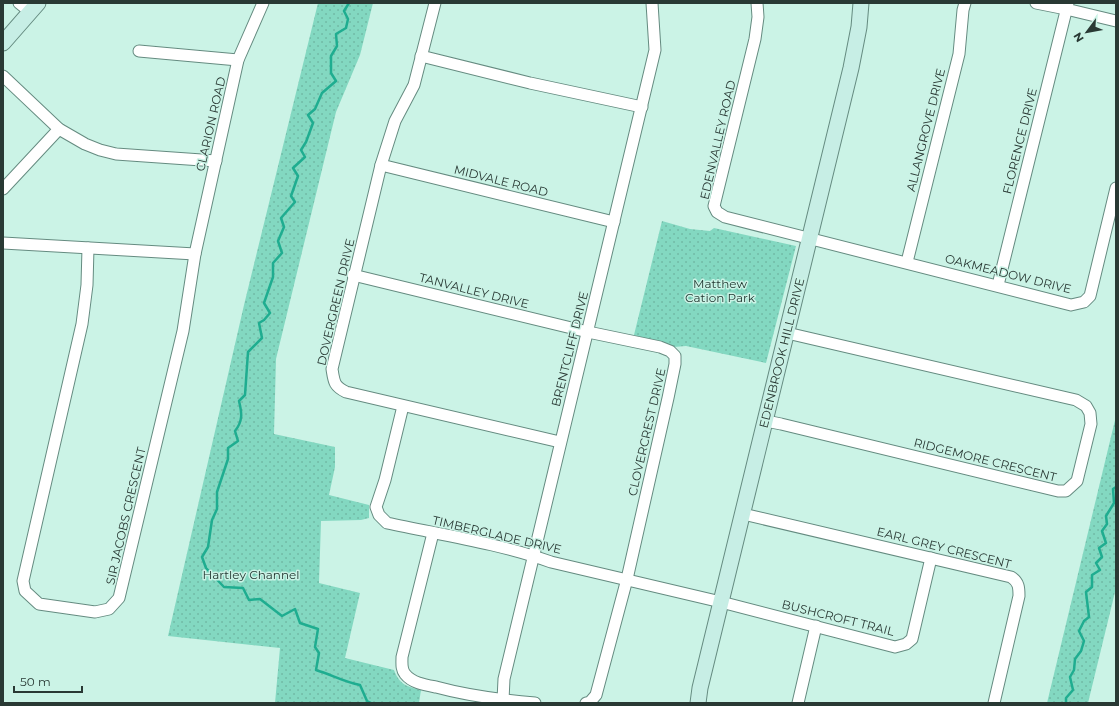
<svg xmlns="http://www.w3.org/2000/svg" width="1119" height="706" viewBox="0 0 1119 706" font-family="Montserrat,sans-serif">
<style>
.park{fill:url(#park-dots)}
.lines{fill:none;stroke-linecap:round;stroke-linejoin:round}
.stream{stroke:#1fad90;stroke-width:2.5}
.street-casing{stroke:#658b80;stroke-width:13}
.secondary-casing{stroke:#658b80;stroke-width:17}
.street{stroke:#fff;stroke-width:11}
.secondary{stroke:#c7eee5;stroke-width:15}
.labels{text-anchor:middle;stroke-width:3;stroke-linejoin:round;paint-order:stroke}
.street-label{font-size:12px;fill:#293934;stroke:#cbf3e6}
.park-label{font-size:12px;fill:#1e332d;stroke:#cbf3e6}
</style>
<defs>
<pattern id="park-dots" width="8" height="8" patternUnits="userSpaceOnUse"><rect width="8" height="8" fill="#83d8c1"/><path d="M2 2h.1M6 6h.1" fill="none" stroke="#71baa6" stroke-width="1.8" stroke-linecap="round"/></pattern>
</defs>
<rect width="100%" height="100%" fill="#cbf3e6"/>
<g class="park">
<path d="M 318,3 L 373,3 L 360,55 L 336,112 L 276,359 L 274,434 L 335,447 L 335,467 L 329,495 L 369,505 L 369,518 L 361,520 L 321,521 L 319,583 L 360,593 L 345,658 L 394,670 C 399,684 407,687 421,690 L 419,703 L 275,703 L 280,648 L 168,636 L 244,305 Z"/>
<path d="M 662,221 L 690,229 L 710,231 L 714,228 L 796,246 L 766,363 L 686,346 L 674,347 L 634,335 Z"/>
<path d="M 1116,416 L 1116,588 L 1088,703 L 1047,703 Z"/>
</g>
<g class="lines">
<g class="stream">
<path d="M 349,3 L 344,11 L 348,19 L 346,28 L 336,34 L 337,46 L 331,56 L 331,73 L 336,81 L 322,93 L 315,109 L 308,115 L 313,123 L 306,142 L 301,150 L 305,157 L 293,168 L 298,176 L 291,196 L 295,202 L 281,218 L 284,227 L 278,241 L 282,253 L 273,263 L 273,277 L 264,303 L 270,313 L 264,320 L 259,323 L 262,338 L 248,352 L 245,395 L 239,401 C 242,413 243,421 235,431 L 238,441 L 228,448 L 228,459 L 217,492 L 217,509 L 212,520 L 208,547 L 202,557 L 206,568 L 224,587 L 243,588 L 249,600 L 260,599 L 282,616 L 295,609 L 300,623 L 318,629 L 315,647 L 319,653 L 316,670 C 332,675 344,682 360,685 L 367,701 L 371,703"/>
<path d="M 1066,703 L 1066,698 L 1073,690 L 1070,677 L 1074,670 L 1075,659 L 1081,651 L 1084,641 L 1079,631 L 1084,621 L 1089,617 L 1086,592 L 1092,587 L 1092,575 L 1100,570 L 1096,563 L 1102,557 L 1099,548 L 1106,543 L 1102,531 L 1107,524 L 1106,516 L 1114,503 L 1113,489 L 1116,487"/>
</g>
<defs>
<g id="street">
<path d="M 19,3 L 29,11"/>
<path d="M 435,3 L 414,85 L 395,121 L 381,165 L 332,369 C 334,382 334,386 346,392 L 560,442"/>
<path d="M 757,3 L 758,17 L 755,39 L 714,206 L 717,212 L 725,217 L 1071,305 L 1084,302 L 1090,296 L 1116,188"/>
<path d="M 1036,3 L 1066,9 L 1116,21"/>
<path d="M 139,51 L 238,60"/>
<path d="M 421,56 L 530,83 L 642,107"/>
<path d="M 3,76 L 59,129 L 85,144 L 100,150 L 116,154 L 216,161"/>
<path d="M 381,165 L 614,222"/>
<path d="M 3,189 L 59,129"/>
<path d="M 3,243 L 195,254"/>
<path d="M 88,248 L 87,285 L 82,324 L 23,581 L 25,591 L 39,604 L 95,612 L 109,609 L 119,598 L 183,331 L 195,254 L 238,60 L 263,3"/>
<path d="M 907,262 L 959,54 L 963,10 L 965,3"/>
<path d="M 353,275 L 588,332 L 660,347 L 670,351 L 675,356 L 675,364 L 668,398 L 627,579 L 596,695 L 590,702 L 586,703"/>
<path d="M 998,285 L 1068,3"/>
<path d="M 403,406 L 385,480 L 376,507 L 379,515 L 387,523 C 442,535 498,543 551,562 L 721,602 L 895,647 L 906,644 L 912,639 L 931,558"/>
<path d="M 766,421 L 781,424 L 1058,491 L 1066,491 L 1077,481 L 1091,424 L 1090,413 L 1086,406 L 1076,400 L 787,333"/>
<path d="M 743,514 L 1011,577 C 1019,582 1019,588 1019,596 L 994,703"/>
<path d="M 433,533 L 402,657 C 402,663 401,669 405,674 C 412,683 425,685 436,687 C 469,696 501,700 535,703"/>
<path d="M 503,700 L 504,679 L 655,50 L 652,3"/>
<path d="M 798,703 L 816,626"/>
</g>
<g id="secondary">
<path d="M 3,43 L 38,3"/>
<path d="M 698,703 L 700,688 L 851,68 L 859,27 L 861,3"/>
</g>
</defs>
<use href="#street" class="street-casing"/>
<use href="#secondary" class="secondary-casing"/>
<use href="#street" class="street"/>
<use href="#secondary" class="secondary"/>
</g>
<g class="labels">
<g class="street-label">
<text transform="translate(211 124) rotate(-77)" y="4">CLARION ROAD</text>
<text transform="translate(926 130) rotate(-76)" y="4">ALLANGROVE DRIVE</text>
<text transform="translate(718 140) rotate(-77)" y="4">EDENVALLEY ROAD</text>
<text transform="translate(1020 141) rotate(-76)" y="4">FLORENCE DRIVE</text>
<text transform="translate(501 181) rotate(14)" y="4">MIDVALE ROAD</text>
<text transform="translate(1008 274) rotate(14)" y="4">OAKMEADOW DRIVE</text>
<text transform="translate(474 291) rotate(14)" y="4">TANVALLEY DRIVE</text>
<text transform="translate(336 302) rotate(-77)" y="4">DOVERGREEN DRIVE</text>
<text transform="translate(570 349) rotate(-76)" y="4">BRENTCLIFF DRIVE</text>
<text transform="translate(782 353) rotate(-76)" y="4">EDENBROOK HILL DRIVE</text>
<text transform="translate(647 432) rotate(-77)" y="4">CLOVERCREST DRIVE</text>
<text transform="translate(985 460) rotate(14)" y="4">RIDGEMORE CRESCENT</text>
<text transform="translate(126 516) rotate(-77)" y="4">SIR JACOBS CRESCENT</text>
<text transform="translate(497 535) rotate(13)" y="4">TIMBERGLADE DRIVE</text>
<text transform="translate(944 548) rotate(14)" y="4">EARL GREY CRESCENT</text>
<text transform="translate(838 618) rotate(14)" y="4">BUSHCROFT TRAIL</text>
</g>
<g class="park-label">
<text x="720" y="288">Matthew<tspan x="720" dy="14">Cation Park</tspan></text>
<text x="251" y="579">Hartley Channel</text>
</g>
</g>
<rect width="1119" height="706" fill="none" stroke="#293934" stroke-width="8"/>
<g transform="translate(1087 32) rotate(238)" stroke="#cbf3e6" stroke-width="3" paint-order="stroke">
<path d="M0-3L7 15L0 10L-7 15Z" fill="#293934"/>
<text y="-6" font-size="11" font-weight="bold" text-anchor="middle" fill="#293934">N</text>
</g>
<path d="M14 686v6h68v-6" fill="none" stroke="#293934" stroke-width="2"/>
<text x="20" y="686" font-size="12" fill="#293934" stroke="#cbf3e6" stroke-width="3" paint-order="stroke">50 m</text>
</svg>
